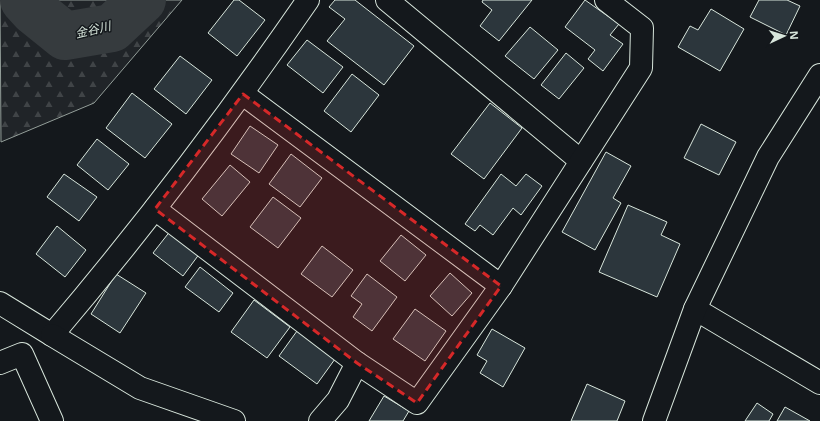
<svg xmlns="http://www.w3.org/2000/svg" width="820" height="421" viewBox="0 0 820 421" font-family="'Open Sans','Noto Sans JP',sans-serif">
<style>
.forest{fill:url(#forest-firs);stroke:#939e99}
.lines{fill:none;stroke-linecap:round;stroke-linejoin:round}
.river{stroke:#363b3e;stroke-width:48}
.building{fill:#2c363c;stroke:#d8e6dc}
.minor-casing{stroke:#d8e6dc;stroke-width:24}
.minor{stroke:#14181c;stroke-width:22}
.marked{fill:#d62828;fill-opacity:0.2;stroke:#d62828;stroke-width:3;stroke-dasharray:8 5;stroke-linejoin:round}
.labels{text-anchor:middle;stroke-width:3;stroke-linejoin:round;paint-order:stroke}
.water-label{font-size:12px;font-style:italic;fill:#d8e6dc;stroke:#14181c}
</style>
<defs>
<pattern id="forest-firs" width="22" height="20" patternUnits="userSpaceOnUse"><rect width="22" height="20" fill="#202428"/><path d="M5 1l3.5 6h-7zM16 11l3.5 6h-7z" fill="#404447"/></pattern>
</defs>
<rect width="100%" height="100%" fill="#14181c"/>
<path class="forest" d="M 0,0 L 182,0 L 94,103 L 1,142 Z"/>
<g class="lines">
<path class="river" d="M 24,0 L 34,11 L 65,36 L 112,28 L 142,0"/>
</g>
<g class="building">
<path d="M 234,0 L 239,0 L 265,20 L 237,56 L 208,33 Z"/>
<path d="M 335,0 L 355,0 L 414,46 L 384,85 L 327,41 L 345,19 L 329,7 Z"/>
<path d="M 483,0 L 532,0 L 499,41 L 480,26 L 492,10 L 482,2 Z"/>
<path d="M 585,0 L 619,24 L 610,35 L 623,44 L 603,71 L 588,59 L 595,50 L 565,27 Z"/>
<path d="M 759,0 L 787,0 L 800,6 L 786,35 L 750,17 Z"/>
<path d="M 711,9 L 744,29 L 720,71 L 678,47 L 690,26 L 698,30 Z"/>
<path d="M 530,27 L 558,50 L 534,79 L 505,56 Z"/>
<path d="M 307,40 L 343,67 L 323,93 L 287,65 Z"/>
<path d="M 566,53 L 584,68 L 559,99 L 541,85 Z"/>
<path d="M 180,56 L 212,80 L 186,114 L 154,89 Z"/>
<path d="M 352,74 L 379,95 L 351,132 L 324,111 Z"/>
<path d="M 132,93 L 172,124 L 145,158 L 106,128 Z"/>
<path d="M 490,103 L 522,128 L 484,179 L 451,154 Z"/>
<path d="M 701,124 L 736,142 L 719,175 L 684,158 Z"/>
<path d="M 250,126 L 278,145 L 259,173 L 231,154 Z"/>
<path d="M 97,139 L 129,164 L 108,190 L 77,165 Z"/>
<path d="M 606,152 L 631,166 L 613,198 L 621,203 L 595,250 L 562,232 Z"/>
<path d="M 291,154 L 322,178 L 300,207 L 269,184 Z"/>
<path d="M 230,165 L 250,182 L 222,216 L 202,199 Z"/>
<path d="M 64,174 L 97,197 L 79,221 L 47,197 Z"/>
<path d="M 501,174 L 516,186 L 526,174 L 542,186 L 521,215 L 513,208 L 493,235 L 480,225 L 475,231 L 465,224 Z"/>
<path d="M 273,197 L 301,218 L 278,248 L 250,227 Z"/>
<path d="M 628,205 L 667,222 L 661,235 L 680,244 L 657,297 L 599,272 Z"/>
<path d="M 57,226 L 86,250 L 65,277 L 36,254 Z"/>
<path d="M 171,230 L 200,253 L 183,276 L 153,253 Z"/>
<path d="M 401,235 L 426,255 L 405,281 L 380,261 Z"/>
<path d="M 322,246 L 353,270 L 332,297 L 301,274 Z"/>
<path d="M 200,267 L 233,293 L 219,312 L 185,287 Z"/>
<path d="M 450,273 L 472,293 L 452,316 L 430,296 Z"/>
<path d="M 116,274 L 146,293 L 120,333 L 91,314 Z"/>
<path d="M 367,274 L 397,297 L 372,331 L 353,317 L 362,304 L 351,296 Z"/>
<path d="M 254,300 L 290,327 L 267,358 L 231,332 Z"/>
<path d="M 415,309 L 446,331 L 425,361 L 393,339 Z"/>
<path d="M 492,329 L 525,348 L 503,387 L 480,373 L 487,361 L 477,355 Z"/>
<path d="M 297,331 L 335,359 L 317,384 L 279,356 Z"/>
<path d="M 587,384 L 625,401 L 617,421 L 571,421 Z"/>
<path d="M 384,396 L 409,411 L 403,421 L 369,421 Z"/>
<path d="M 757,403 L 773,414 L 769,421 L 745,421 Z"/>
<path d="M 785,407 L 810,421 L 777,421 Z"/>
</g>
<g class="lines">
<defs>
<g id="minor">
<path d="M 387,0 L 581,161"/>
<path d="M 243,94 L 501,286"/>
<path d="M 155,209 L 357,363 L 417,403 L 501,286 L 641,68 L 642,28 L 606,0"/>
<path d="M 0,303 L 52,335 C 143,228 228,116 308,0"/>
<path d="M 695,309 L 820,383"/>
<path d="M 52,335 L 140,388 L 234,421"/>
<path d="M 0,363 L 22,354 L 52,421"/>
<path d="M 320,421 L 338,400 L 357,363"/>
<path d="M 654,421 L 695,309 L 768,157 L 820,75"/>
</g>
</defs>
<use href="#minor" class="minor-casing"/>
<use href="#minor" class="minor"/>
</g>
<path class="marked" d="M 243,94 L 501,286 L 417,403 L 357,363 L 155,209 Z"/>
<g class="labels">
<g class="water-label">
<text transform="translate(93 30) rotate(-13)" y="4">金谷川</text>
</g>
</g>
<g transform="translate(784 36) rotate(86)" stroke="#14181c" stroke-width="3" paint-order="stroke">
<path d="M0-3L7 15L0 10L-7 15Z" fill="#d8e6dc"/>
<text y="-6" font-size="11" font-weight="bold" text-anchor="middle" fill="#d8e6dc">N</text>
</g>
</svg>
